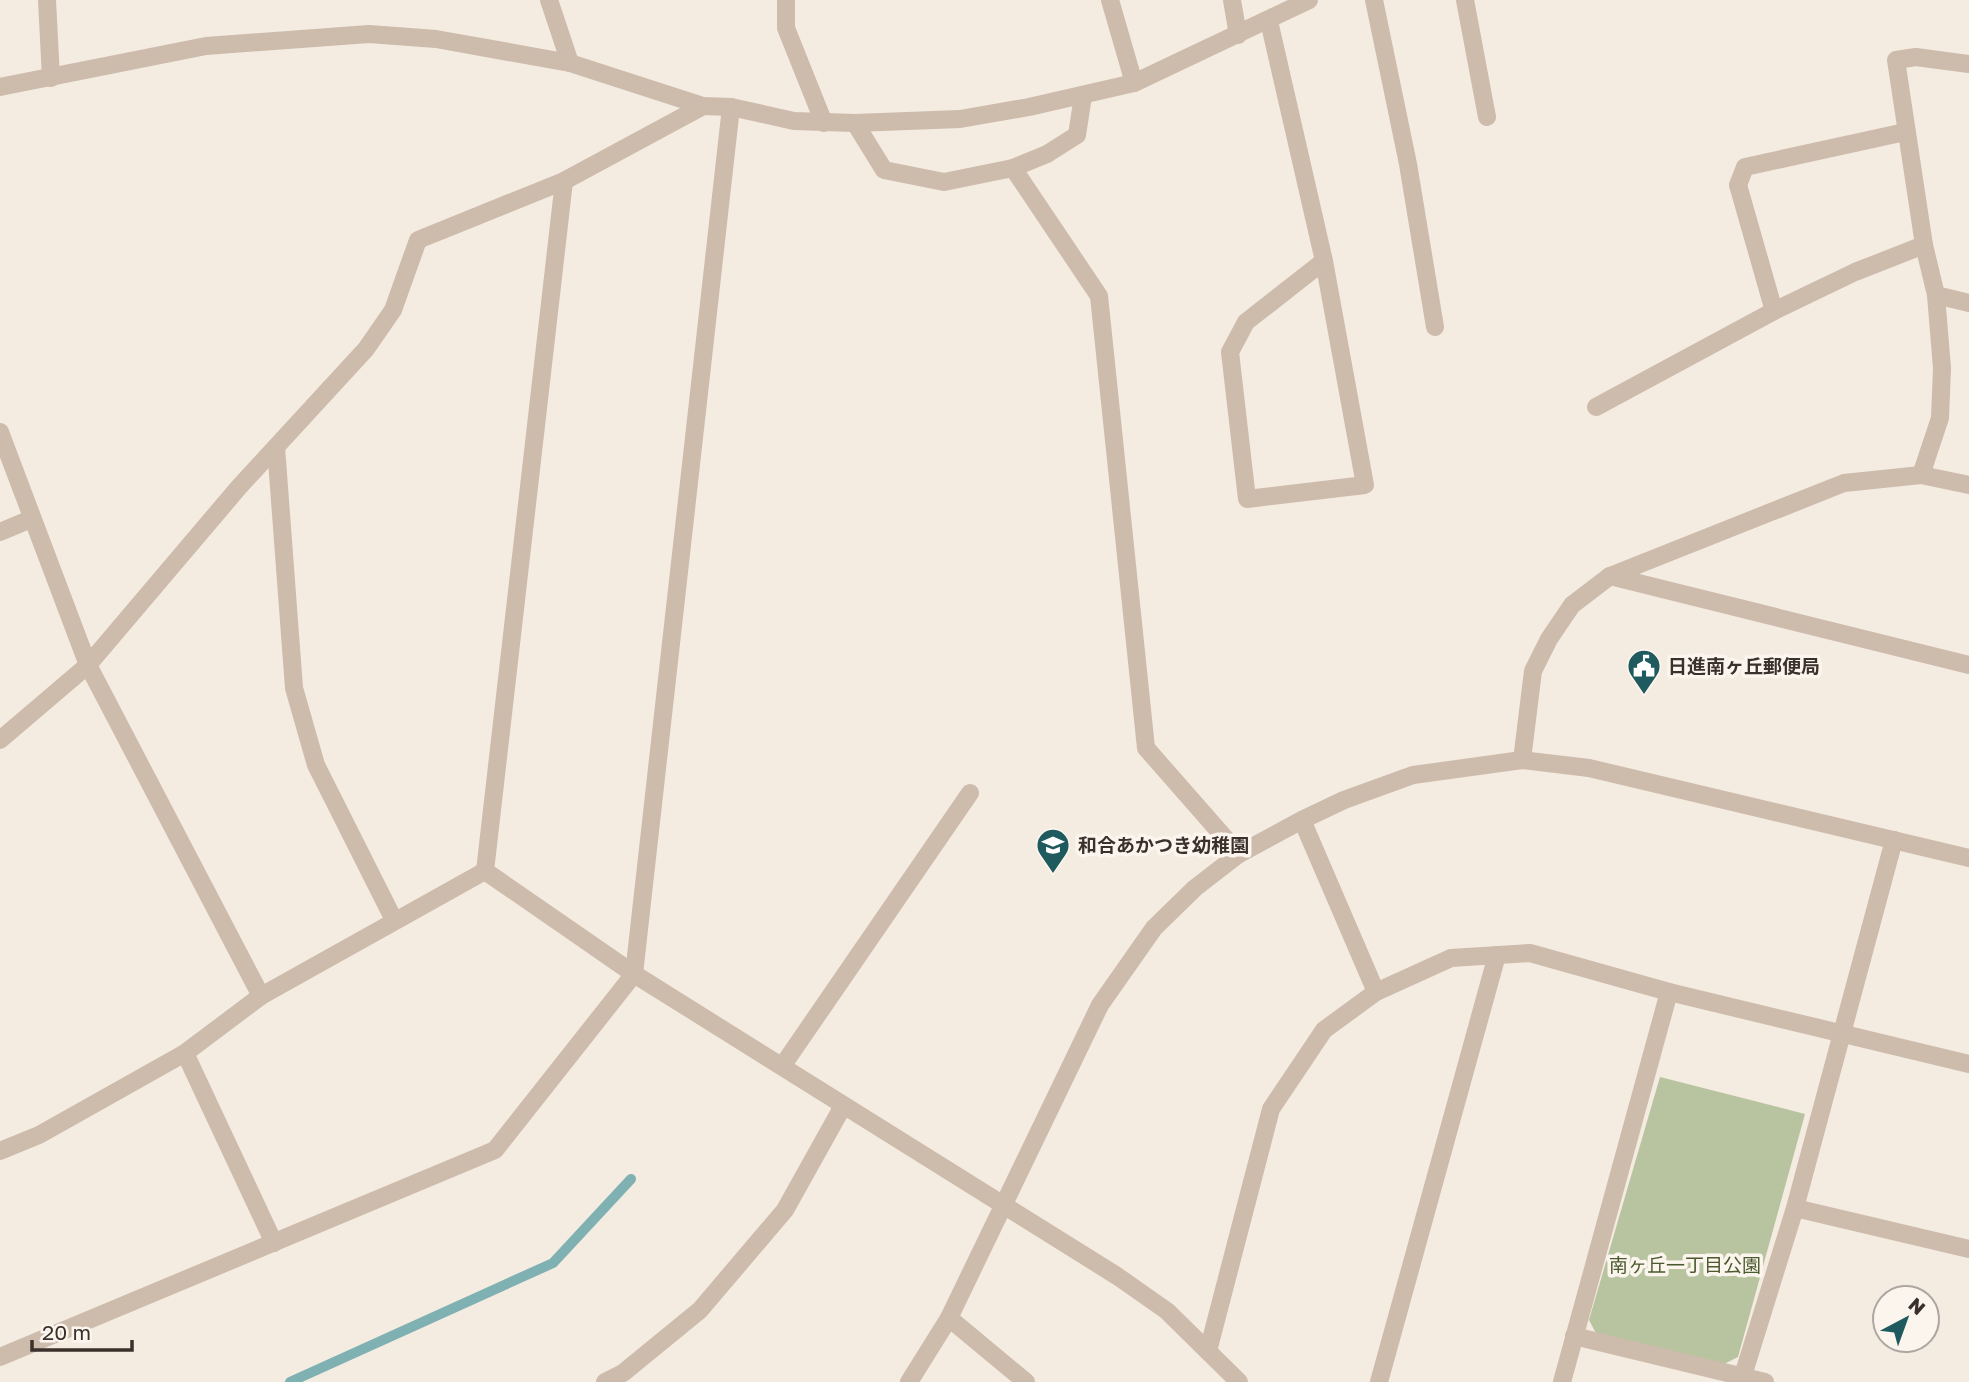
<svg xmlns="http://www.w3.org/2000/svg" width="1969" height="1382" viewBox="0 0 1969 1382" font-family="'Golos Text','Noto Sans JP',sans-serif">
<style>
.green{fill:#b8c4a0}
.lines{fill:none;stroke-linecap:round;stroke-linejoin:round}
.stream{stroke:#7fb0b2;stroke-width:10}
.minor{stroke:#cdbbac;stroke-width:18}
.labels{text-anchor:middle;stroke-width:7;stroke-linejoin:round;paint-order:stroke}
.poi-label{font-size:19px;font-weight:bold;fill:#3b302b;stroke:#fbf5ee;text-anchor:start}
.park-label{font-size:19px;fill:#4a5a2e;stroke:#fbf5ee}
</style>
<rect width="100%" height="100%" fill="#f4ebe1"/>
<path class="green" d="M 1660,1077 L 1805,1114 L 1738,1357 L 1722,1365 L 1598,1337 L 1589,1320 Z"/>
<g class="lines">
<path class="stream" d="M 290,1382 L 553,1263 L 631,1179"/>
<g class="minor">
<path d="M 47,0 L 51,78"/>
<path d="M 549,0 L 570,63"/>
<path d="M 786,0 L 786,28 L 824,123"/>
<path d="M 1110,0 L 1134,83"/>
<path d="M 1232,0 L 1238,35"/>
<path d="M 1374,0 L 1408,164 L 1435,327"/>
<path d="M 1465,0 L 1487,117"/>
<path d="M 1269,21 L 1324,261 L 1365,485 L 1247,499 L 1230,352 L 1246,322 L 1324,261"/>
<path d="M 0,87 L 206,46 L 369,34 L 436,39 L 570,63 L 703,106 L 731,107 L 794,121 L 855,123 L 960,119 L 1029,107 L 1134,83 L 1309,0"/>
<path d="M 855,123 L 884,170 L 944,182 L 1013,168 L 1047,154 L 1077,135 L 1083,96"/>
<path d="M 1905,132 L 1745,167 L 1738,185 L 1774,311 L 1855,272 L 1924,245"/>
<path d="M 1013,168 L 1099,296 L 1146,748 L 1239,854"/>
<path d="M 1936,295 L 1969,303"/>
<path d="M 1596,407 L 1774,311"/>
<path d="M 0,432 L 88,665 L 261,996"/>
<path d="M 276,447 L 294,688 L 316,765 L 394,920"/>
<path d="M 1921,475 L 1940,418 L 1942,368 L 1936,295 L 1924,245 L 1896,60 L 1916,57 L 1969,64"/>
<path d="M 0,532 L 31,519"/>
<path d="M 1610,576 L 1969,665"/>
<path d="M 0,740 L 88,665 L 239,487 L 366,349 L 393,310 L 418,240 L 564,181 L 703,106"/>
<path d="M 1522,760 L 1533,671 L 1549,639 L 1572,605 L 1610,576 L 1844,483 L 1921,475 L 1969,485"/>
<path d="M 1302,820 L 1376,992"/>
<path d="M 485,871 L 634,974 L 1117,1276 L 1167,1311 L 1239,1382"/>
<path d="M 485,871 L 564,181"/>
<path d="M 185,1053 L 274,1243"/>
<path d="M 783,1065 L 970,793"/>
<path d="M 0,1151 L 39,1135 L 185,1053 L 261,996 L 485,871"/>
<path d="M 1795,1208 L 1969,1249"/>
<path d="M 949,1318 L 1026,1382"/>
<path d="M 1574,1336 L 1765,1382"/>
<path d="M 1208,1351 L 1271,1109 L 1324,1030 L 1376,992 L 1451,958 L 1530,953 L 1669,992 L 1969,1064"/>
<path d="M 0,1357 L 495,1150 L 634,974 L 731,107"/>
<path d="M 605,1382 L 623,1373 L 700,1310 L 785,1210 L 843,1106"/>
<path d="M 909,1382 L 949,1318 L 1100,1005 L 1154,928 L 1195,888 L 1239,854 L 1302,820 L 1344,800 L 1413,775 L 1522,760 L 1589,768 L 1969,858"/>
<path d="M 1379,1382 L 1497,955"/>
<path d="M 1562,1382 L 1669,992"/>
<path d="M 1741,1382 L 1795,1208 L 1894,840"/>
</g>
</g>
<defs>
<symbol id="civic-pin" viewBox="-11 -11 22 30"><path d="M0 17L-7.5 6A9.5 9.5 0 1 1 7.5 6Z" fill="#1f5a5e" stroke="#fbf5ee"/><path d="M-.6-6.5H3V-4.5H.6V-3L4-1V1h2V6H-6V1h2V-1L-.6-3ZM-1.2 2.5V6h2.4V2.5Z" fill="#fff"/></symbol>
<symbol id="school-pin" viewBox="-11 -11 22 30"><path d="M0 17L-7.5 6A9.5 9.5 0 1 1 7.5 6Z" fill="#1f5a5e" stroke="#fbf5ee"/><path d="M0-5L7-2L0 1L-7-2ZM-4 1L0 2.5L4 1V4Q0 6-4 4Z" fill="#fff"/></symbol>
</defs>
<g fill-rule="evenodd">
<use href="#civic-pin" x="1625" y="647" width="38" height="52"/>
<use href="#school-pin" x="1034" y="826" width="38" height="52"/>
</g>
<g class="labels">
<g class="poi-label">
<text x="1668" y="673">日進南ヶ丘郵便局</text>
<text x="1078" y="852">和合あかつき幼稚園</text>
</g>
<g class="park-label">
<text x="1685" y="1272">南ヶ丘一丁目公園</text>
</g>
</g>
<g transform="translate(1906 1319) rotate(41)"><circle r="33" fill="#fbf5ee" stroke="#aea6a0" stroke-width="2"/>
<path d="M0-5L12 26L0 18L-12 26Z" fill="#1f5a5e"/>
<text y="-10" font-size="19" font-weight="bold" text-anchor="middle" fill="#3b302b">N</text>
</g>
<path d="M32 1340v10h100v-10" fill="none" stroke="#3b302b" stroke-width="3.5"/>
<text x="42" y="1340" font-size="21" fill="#3b302b" stroke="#fbf5ee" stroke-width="5" paint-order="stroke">20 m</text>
</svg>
